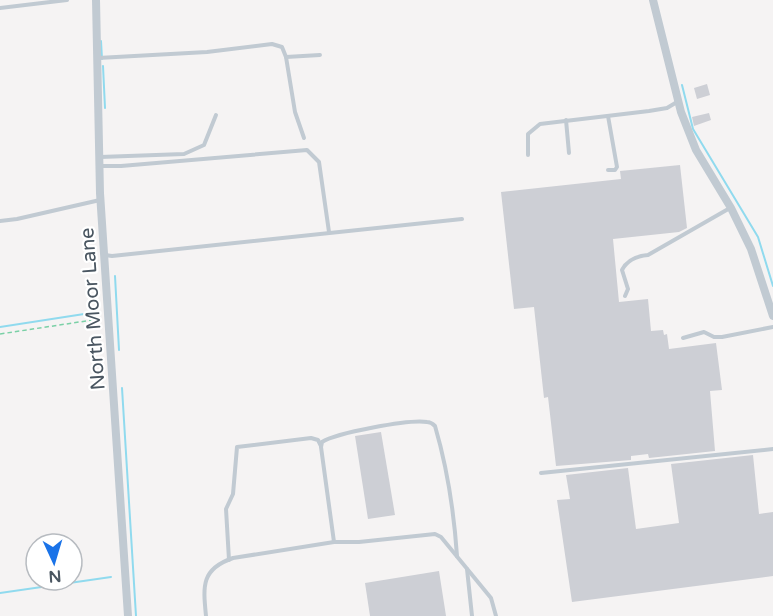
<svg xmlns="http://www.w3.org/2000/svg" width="773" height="616" viewBox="0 0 773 616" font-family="'Varela Round',sans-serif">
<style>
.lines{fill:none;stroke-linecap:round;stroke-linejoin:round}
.stream{stroke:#90daee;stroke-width:2}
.building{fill:#cdcfd5}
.path{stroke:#7ad0a6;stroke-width:1.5;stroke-dasharray:4.5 3;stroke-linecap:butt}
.lane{stroke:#c1cad2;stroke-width:4}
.street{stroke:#c1cad2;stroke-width:8}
.labels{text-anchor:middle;stroke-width:4.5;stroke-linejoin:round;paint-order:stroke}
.street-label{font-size:20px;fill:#4a5661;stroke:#fff}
</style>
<rect width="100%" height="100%" fill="#f5f3f3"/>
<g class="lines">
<g class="stream">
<path d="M 101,41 L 102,59"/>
<path d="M 103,66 L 105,108"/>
<path d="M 682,85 L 693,129 L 758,237 L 773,286"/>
<path d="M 115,276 L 119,350"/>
<path d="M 0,327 L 97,312"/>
<path d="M 122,388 L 136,616"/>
<path d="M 0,593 L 111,577"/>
</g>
</g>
<g class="building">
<path d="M 707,84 L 710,95 L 697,99 L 694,88 Z"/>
<path d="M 709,113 L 711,120 L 694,126 L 692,117 Z"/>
<path d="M 680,165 L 687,228 L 679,232 L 613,239 L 619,302 L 648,299 L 651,331 L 663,330 L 664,335 L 667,334 L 669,349 L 716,343 L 722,390 L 710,391 L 715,451 L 649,458 L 648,454 L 631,456 L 631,460 L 556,466 L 548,397 L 544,398 L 534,307 L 514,309 L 501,192 L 621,179 L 620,171 Z"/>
<path d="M 381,432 L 395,515 L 368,519 L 355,436 Z"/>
<path d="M 753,455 L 759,514 L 773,512 L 773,576 L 572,602 L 557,500 L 570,499 L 566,475 L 628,468 L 636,529 L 679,523 L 671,464 Z"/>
<path d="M 439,571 L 446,616 L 370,616 L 365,583 Z"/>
</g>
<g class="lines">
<path class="path" d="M 0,334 L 99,319"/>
<g class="lane">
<path d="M 0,8 L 67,0"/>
<path d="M 286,57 L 295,112 L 304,138"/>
<path d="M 98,58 L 207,52 L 272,44 L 282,47 L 286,57 L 320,55"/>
<path d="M 566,120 L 569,153"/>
<path d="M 528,155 L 528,134 L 540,124 L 649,111 L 667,108 L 677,102"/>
<path d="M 100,157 L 184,154 L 204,145 L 216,115"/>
<path d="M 100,166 L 121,166 L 307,150 L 319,162 L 329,232"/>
<path d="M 608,170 L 615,170 L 617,167 L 608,116"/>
<path d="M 0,221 L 17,219 L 100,200"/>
<path d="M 105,255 L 112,256 L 462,219"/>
<path d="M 625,296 L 628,289 L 622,270 C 627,260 637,256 648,255 L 730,208"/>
<path d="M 683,338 L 704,332 L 714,337 L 722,337 L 773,327"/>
<path d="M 541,473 L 773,449"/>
<path d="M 334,542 L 321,447 L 322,442 C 336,433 409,419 427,422 C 429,422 433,424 435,426 C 447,467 454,512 457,556"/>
<path d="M 229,560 L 226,509 L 233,494 L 237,447 L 311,438 L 318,440 L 321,446"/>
<path d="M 467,569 L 472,616"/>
<path d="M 206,616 C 203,586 201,569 233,558 L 334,542 L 359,542 L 435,534 L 441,537 L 491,598 L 496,616"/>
</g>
<g class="street">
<path d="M 96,0 L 100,193 L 128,616"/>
<path d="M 653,0 L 681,112 L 696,150 L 731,208 L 751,249 L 773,316"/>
</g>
</g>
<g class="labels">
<g class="street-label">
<text transform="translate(92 309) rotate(-94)" y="7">North Moor Lane</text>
</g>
</g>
<g transform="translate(54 562) rotate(176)"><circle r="28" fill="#ffffff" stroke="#b7bbc0" stroke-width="1.5"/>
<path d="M0-4.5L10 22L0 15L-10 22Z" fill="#1a73e8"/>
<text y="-9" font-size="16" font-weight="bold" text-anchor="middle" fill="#4a5661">N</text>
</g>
</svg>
